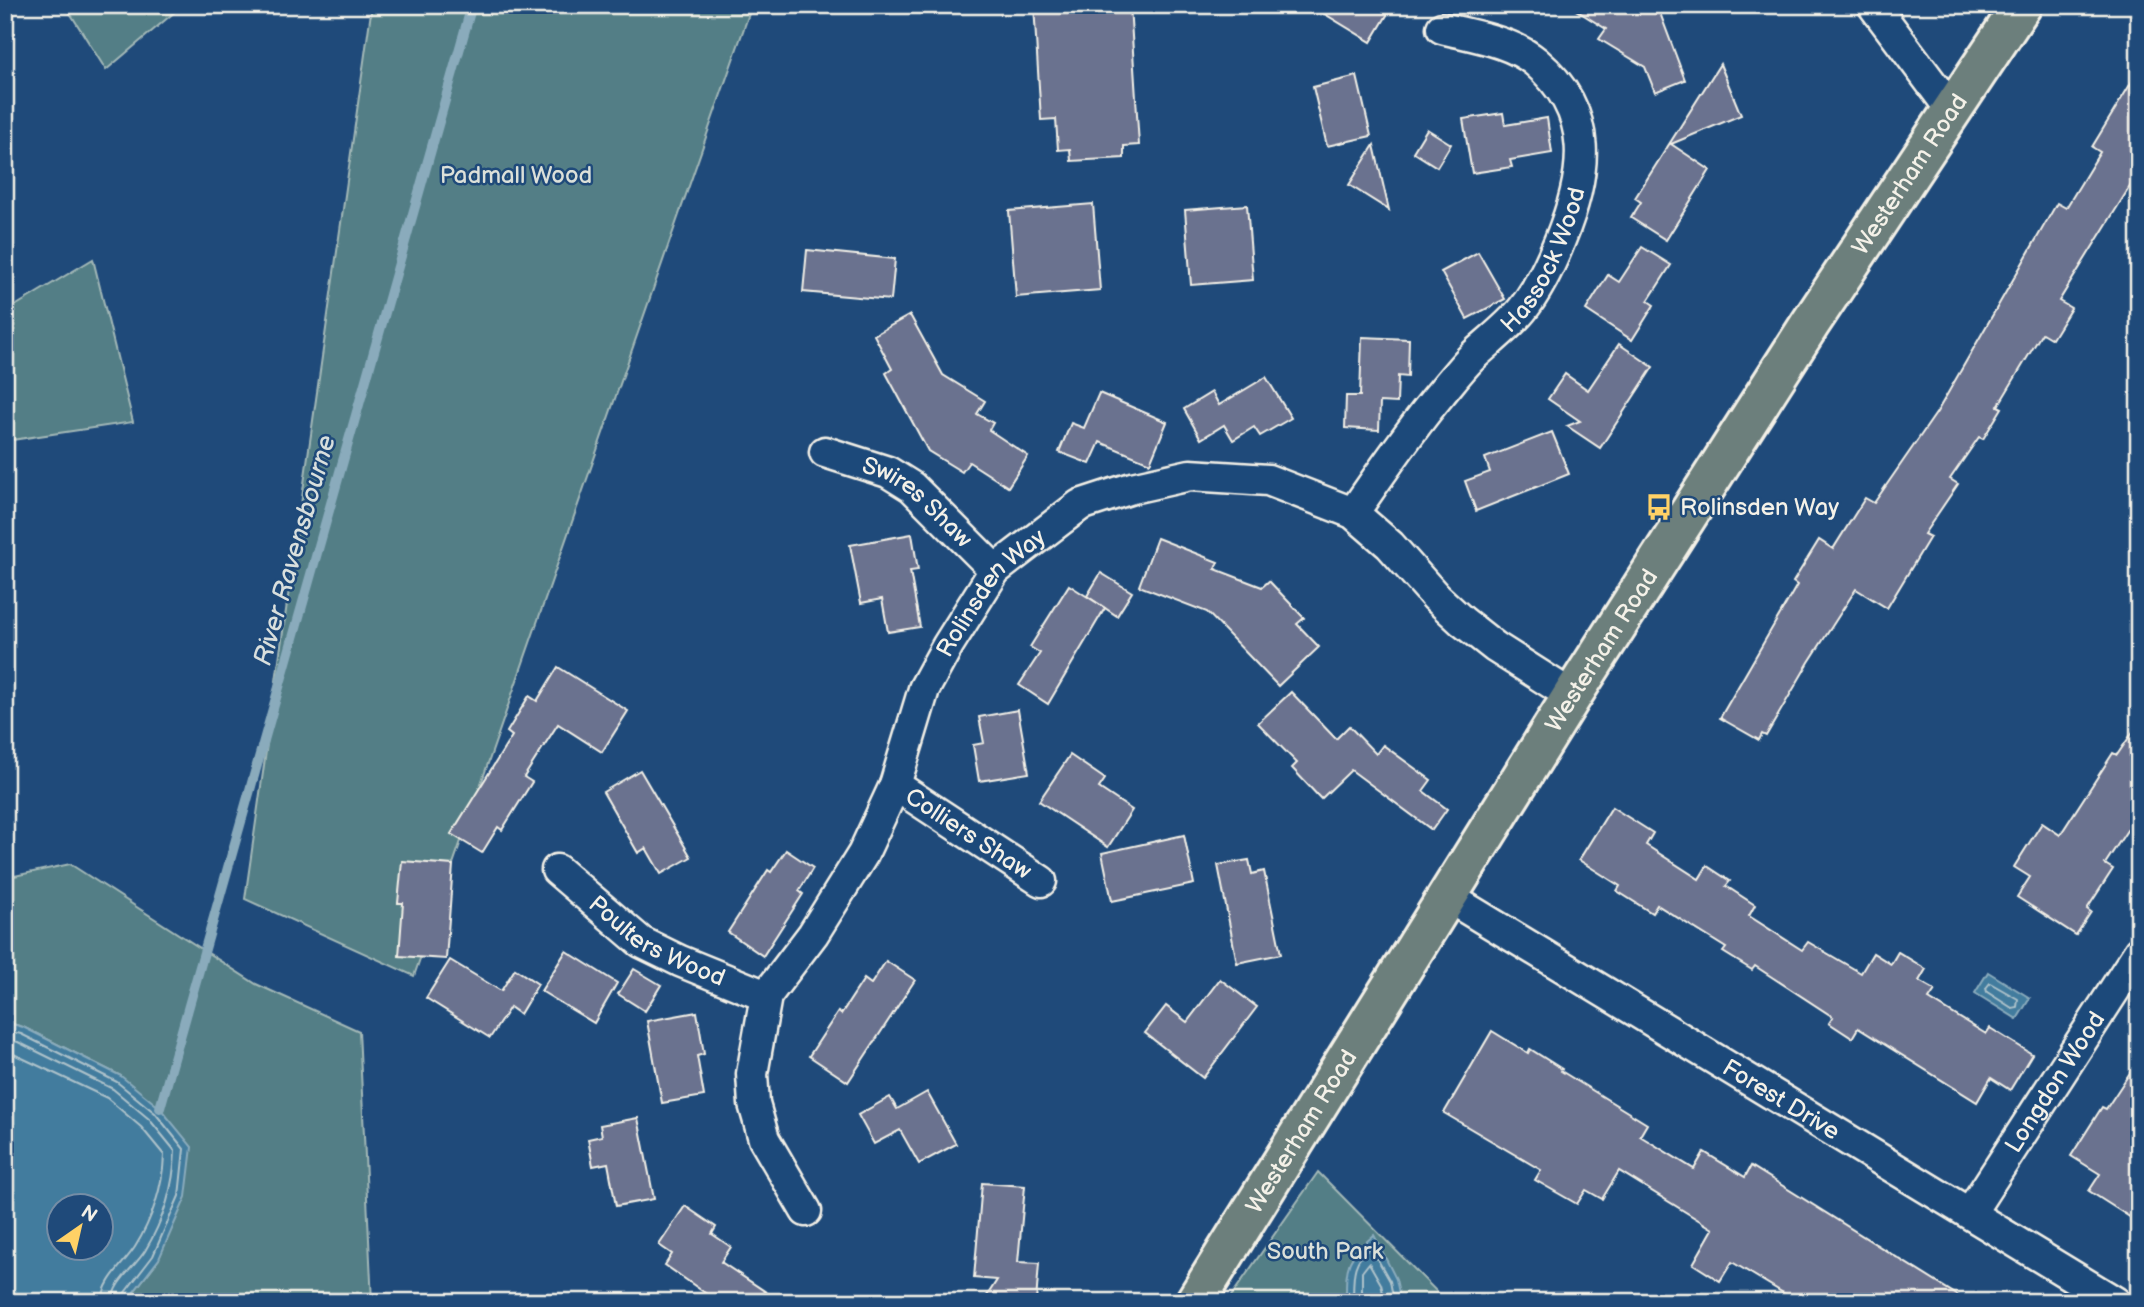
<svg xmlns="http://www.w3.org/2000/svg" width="2144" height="1307" viewBox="0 0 2144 1307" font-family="'Balsamiq Sans',sans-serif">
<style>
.green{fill:#527e86;stroke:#a3b8b7;stroke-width:2}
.water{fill:#437c9e;stroke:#8aabbc;stroke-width:2;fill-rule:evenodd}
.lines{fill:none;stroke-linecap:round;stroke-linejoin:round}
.shore{stroke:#adc2ca;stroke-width:2}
.stream{stroke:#8aabbc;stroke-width:10}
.building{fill:#6b728f;stroke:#f4f1e8;stroke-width:2}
.minor-casing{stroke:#f4f1e8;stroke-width:35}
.primary-casing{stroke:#f4f1e8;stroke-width:44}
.minor{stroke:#1f4a7a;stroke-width:30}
.primary{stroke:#6c7f7c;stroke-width:38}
.labels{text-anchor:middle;stroke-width:5;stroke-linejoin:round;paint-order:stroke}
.street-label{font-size:24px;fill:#f4f1e8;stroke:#1f4a7a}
.park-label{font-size:24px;fill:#dce0d9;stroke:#1f4a7a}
.poi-label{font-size:24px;fill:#f4f1e8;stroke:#1f4a7a;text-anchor:start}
.water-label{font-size:26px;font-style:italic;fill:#d9dfdd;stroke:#1f4a7a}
</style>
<rect width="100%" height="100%" fill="#1f4a7a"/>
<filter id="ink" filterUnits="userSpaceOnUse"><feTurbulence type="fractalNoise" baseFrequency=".0143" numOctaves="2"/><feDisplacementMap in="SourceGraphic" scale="14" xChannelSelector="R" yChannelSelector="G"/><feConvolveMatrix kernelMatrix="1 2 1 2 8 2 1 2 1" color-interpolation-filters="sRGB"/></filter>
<g filter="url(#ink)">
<g class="green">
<path d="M 65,5 L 183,5 L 106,70 Z"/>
<path d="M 372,5 L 752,5 L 414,976 L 245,899 Z"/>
<path d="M 93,259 L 133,422 L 5,441 L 5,312 Z"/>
<path d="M 70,864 L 256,984 L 359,1031 L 372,1302 L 126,1302 L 159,1259 L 121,1076 L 23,1027 L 5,1022 L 5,878 Z"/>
<path d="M 1318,1172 L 1447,1302 L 1227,1302 Z"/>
</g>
<g class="water">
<path d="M 1988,972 L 2030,998 L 2017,1019 L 1975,993 Z"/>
<path d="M 5,1022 L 23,1027 L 121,1076 L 160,1108 L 192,1147 L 186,1197 L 159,1259 L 126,1302 L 5,1302 ZM 60,1206 L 102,1206 L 102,1248 L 60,1248 Z"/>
<path d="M 1374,1235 L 1396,1279 L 1401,1302 L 1346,1302 C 1346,1265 1345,1260 1374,1235 Z"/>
</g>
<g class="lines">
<g class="shore">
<path d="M 1990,983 L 2018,999 L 2017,1007 L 2012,1008 L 1987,992 L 1986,988 Z"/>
<path d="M 5,1030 L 21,1034 L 117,1082 L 155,1113 L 184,1149 L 179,1196 L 153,1256 L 123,1295 L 121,1302"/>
<path d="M 5,1039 L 18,1042 L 113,1089 L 149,1119 L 175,1151 C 174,1186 163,1221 145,1251 C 135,1267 113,1282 112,1302"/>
<path d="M 5,1050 L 107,1098 L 141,1127 L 164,1155 C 163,1186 152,1220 135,1247 C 124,1264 103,1280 102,1302"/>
<path d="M 1353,1302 C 1354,1280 1350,1261 1371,1248 L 1390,1281 L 1394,1302"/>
<path d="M 1362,1302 L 1362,1272 L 1369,1263 L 1381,1284 L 1385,1302"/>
</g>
<path class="stream" d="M 160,1108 L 472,5"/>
</g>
<g class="building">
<path d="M 1034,5 L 1130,5 L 1139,145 L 1124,146 L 1124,158 L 1071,161 L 1070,149 L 1058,150 L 1056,119 L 1041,120 Z"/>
<path d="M 1310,5 L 1393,5 L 1371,42 Z"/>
<path d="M 1568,5 L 1657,5 L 1685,80 L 1655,92 L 1645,67 L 1599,39 L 1606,29 Z"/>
<path d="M 1720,64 L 1741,115 L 1671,144 L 1710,170 L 1666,240 L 1631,218 L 1641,202 L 1635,198 Z"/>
<path d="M 2139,70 L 2139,172 L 2059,301 L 2071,308 L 2052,339 L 2042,333 L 1998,406 L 2002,408 L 1983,439 L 1979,437 L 1950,479 L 1958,484 L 1924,534 L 1930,537 L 1887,608 L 1856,589 L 1809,662 L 1766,736 L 1762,734 L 1759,740 L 1720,718 L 1797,585 L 1793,582 L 1819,540 L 1833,549 L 1865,498 L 1874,503 L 1937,412 L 2057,203 L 2066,208 L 2100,152 L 2092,147 Z"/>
<path d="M 1357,76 L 1371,136 L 1327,146 L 1313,87 Z"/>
<path d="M 1503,113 L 1505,125 L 1547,118 L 1552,153 L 1510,160 L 1512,167 L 1472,173 L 1463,119 Z"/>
<path d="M 1427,129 L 1451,144 L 1437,167 L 1413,152 Z"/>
<path d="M 1374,145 L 1389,210 L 1349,185 Z"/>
<path d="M 1093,204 L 1100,290 L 1016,297 L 1009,211 Z"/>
<path d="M 1247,205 L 1253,280 L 1191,285 L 1185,210 Z"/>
<path d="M 1642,247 L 1671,265 L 1648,301 L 1654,305 L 1632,340 L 1586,310 L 1608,275 L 1619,282 Z"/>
<path d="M 807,250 L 895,259 L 891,300 L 803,292 Z"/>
<path d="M 1478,252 L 1505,299 L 1467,319 L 1441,272 Z"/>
<path d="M 910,315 L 943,375 L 985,401 L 977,414 L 993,423 L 989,430 L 1028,456 L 1008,487 L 969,462 L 962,472 L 928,451 L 886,373 L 892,369 L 874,335 Z"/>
<path d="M 1362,337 L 1409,339 L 1408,377 L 1398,376 L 1397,403 L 1380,402 L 1379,430 L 1345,428 L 1346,396 L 1360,396 Z"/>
<path d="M 1619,344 L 1653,367 L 1600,448 L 1567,426 L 1580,421 L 1548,399 L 1565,374 L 1588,390 Z"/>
<path d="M 1266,377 L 1291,418 L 1260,436 L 1254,427 L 1233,440 L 1224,425 L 1201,439 L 1184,409 L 1212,392 L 1219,405 Z"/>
<path d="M 1099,393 L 1167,422 L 1150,463 L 1100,442 L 1090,464 L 1059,452 L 1071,423 L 1084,428 Z"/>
<path d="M 1552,432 L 1569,474 L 1476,511 L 1465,481 L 1490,472 L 1485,458 Z"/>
<path d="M 912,534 L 918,570 L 910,571 L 920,627 L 888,632 L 882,599 L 861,603 L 850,545 Z"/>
<path d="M 1157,538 L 1218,562 L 1215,569 L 1262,587 L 1269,581 L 1304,618 L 1297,624 L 1319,647 L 1278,686 L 1207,612 L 1139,586 Z"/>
<path d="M 1101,573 L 1132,592 L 1117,616 L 1087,596 Z"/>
<path d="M 1069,585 L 1105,608 L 1048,704 L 1019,685 L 1040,653 L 1030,647 Z"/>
<path d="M 558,667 L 628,711 L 602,752 L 558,724 L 524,777 L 532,782 L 502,830 L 498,827 L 482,853 L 451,834 L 512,736 L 507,732 L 529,696 L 537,701 Z"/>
<path d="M 1291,692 L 1336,739 L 1349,726 L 1376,754 L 1383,745 L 1431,780 L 1423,791 L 1447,809 L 1432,830 L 1351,770 L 1321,799 L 1292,768 L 1297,763 L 1258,723 Z"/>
<path d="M 1018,710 L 1029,773 L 979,781 L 973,745 L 984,743 L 979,717 Z"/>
<path d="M 2139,723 L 2139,812 L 2105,864 L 2113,869 L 2087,909 L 2091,912 L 2076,935 L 2017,897 L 2030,877 L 2014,867 L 2042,823 L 2060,835 L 2113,753 L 2117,755 Z"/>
<path d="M 1070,755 L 1105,779 L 1099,788 L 1132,810 L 1108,847 L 1039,801 Z"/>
<path d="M 640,770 L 691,857 L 661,874 L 646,848 L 638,853 L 603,792 Z"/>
<path d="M 1612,807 L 1653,833 L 1646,845 L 1699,879 L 1707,866 L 1730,881 L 1726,886 L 1755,905 L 1749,916 L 1802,950 L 1808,942 L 1861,973 L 1873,953 L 1891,964 L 1898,952 L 1926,969 L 1919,981 L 1935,990 L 1929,999 L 1986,1034 L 1990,1028 L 2032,1054 L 2010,1090 L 1991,1078 L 1977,1102 L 1858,1028 L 1852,1038 L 1829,1023 L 1833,1017 L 1755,966 L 1752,970 L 1723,952 L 1726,948 L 1657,905 L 1652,913 L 1617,891 L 1620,886 L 1579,860 Z"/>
<path d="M 1184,835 L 1194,884 L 1112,901 L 1102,853 Z"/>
<path d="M 786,850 L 813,868 L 799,891 L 803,894 L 763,956 L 728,932 L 768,870 L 771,872 Z"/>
<path d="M 1249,860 L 1252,874 L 1264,871 L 1281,954 L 1237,963 L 1218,865 Z"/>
<path d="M 402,861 L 453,865 L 446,959 L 399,956 L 403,903 L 398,903 Z"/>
<path d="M 566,951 L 617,983 L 594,1023 L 541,991 Z"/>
<path d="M 450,960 L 501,991 L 515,969 L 538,984 L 520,1014 L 510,1007 L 490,1038 L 426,998 Z"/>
<path d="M 886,961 L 915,980 L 848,1082 L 809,1056 L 838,1012 L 841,1014 L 864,979 L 871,984 Z"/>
<path d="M 634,969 L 661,985 L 645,1011 L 618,994 Z"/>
<path d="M 1220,979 L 1257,1007 L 1203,1078 L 1145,1033 L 1166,1006 L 1187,1022 Z"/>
<path d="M 697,1012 L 704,1054 L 697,1056 L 704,1096 L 662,1103 L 647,1021 Z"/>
<path d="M 1492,1031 L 1528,1053 L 1530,1049 L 1562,1069 L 1561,1071 L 1647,1124 L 1640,1136 L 1694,1169 L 1704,1152 L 1745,1177 L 1751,1166 L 1968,1302 L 1798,1302 L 1732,1262 L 1720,1281 L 1693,1264 L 1713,1229 L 1619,1171 L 1602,1199 L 1586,1190 L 1577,1204 L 1535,1180 L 1541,1170 L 1444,1113 Z"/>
<path d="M 2139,1059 L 2139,1223 L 2089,1191 L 2100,1174 L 2071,1156 L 2102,1107 L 2106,1109 Z"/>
<path d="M 927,1092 L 956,1144 L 919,1164 L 900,1130 L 874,1144 L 858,1115 L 890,1097 L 897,1109 Z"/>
<path d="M 638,1118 L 654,1199 L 616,1206 L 608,1163 L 593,1166 L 588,1139 L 602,1136 L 600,1125 Z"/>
<path d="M 982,1183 L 1025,1186 L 1018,1262 L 1039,1263 L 1036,1302 L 983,1302 L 997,1280 L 974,1278 Z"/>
<path d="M 685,1206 L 716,1227 L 712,1234 L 731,1247 L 721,1262 L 781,1302 L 718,1302 L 665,1265 L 672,1254 L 659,1245 Z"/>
</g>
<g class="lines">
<defs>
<g id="minor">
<path d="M 1873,5 L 1953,112"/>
<path id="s1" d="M 825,452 L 888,472 L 912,487 L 995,570"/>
<path id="s2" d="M 1353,513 C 1381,473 1409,431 1441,393 C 1451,381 1461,368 1472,357 C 1488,342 1508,327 1522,310 C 1539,289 1550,265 1560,240 C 1587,174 1596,113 1536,62 C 1511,41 1473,36 1442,28"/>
<path id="s3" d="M 895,785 L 1041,881"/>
<path id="s4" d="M 557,870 L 641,942 L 680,961 L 766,996"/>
<path id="s5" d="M 1448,897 L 2115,1302"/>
<path id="s6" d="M 806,1211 L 764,1139 L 754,1104 L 752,1074 L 766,996 L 813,934 L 863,854 L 895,785 L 924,689 L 948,645 L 995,570 L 1080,505 L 1132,488 L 1190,475 L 1268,480 L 1353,513 L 1390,545 L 1436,597 L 1462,621 L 1495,647 L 1572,696"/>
<path id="s7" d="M 1970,1213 L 2139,952"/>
</g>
<g id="primary">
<path id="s8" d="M 1195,1302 L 1572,696 L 1810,324 L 2022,5"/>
</g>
</defs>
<use href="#minor" class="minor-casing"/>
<use href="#primary" class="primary-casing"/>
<use href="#minor" class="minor"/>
<use href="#primary" class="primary"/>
</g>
</g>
<defs>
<symbol id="bus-bare" viewBox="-9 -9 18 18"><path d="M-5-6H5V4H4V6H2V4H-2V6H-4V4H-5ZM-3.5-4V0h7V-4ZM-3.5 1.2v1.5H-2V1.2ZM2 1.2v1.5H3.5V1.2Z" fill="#ffd166" stroke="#1f4a7a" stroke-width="2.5" paint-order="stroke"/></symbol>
</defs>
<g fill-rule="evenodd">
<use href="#bus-bare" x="1640" y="488" width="38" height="38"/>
</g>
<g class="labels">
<g class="street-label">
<text dy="8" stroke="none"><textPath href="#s8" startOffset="1335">Westerham Road</textPath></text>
<text dy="8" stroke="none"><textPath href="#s2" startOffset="320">Hassock Wood</textPath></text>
<text dy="8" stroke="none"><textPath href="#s1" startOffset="107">Swires Shaw</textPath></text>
<text dy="8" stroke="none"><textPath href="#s6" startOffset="696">Rolinsden Way</textPath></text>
<text dy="8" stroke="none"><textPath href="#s8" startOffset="768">Westerham Road</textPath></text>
<text dy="8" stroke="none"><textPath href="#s3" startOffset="88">Colliers Shaw</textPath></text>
<text dy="8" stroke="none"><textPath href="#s4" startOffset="124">Poulters Wood</textPath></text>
<text dy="8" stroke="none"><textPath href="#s7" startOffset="156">Longdon Wood</textPath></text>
<text dy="8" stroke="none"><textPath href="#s5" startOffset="390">Forest Drive</textPath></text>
<text dy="8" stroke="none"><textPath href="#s8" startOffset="201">Westerham Road</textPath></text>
</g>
<g class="park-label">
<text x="516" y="183">Padmall Wood</text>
<text x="1325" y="1259">South Park</text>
</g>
<g class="poi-label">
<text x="1680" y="515">Rolinsden Way</text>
</g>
<g class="water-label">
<text transform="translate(294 550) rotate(-74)" y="9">River Ravensbourne</text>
</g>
</g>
<rect width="2144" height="1307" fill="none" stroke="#1f4a7a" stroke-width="28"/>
<rect x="14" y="14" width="2116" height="1279" fill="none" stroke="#f4f1e8" stroke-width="2.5" filter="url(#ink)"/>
<g transform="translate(80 1227) rotate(34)"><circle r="33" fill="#1f4a7a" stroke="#748da6" stroke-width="2"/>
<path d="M0-5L12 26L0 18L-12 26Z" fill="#ffd166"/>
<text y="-10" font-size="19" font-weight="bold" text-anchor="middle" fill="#f4f1e8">N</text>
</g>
</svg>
